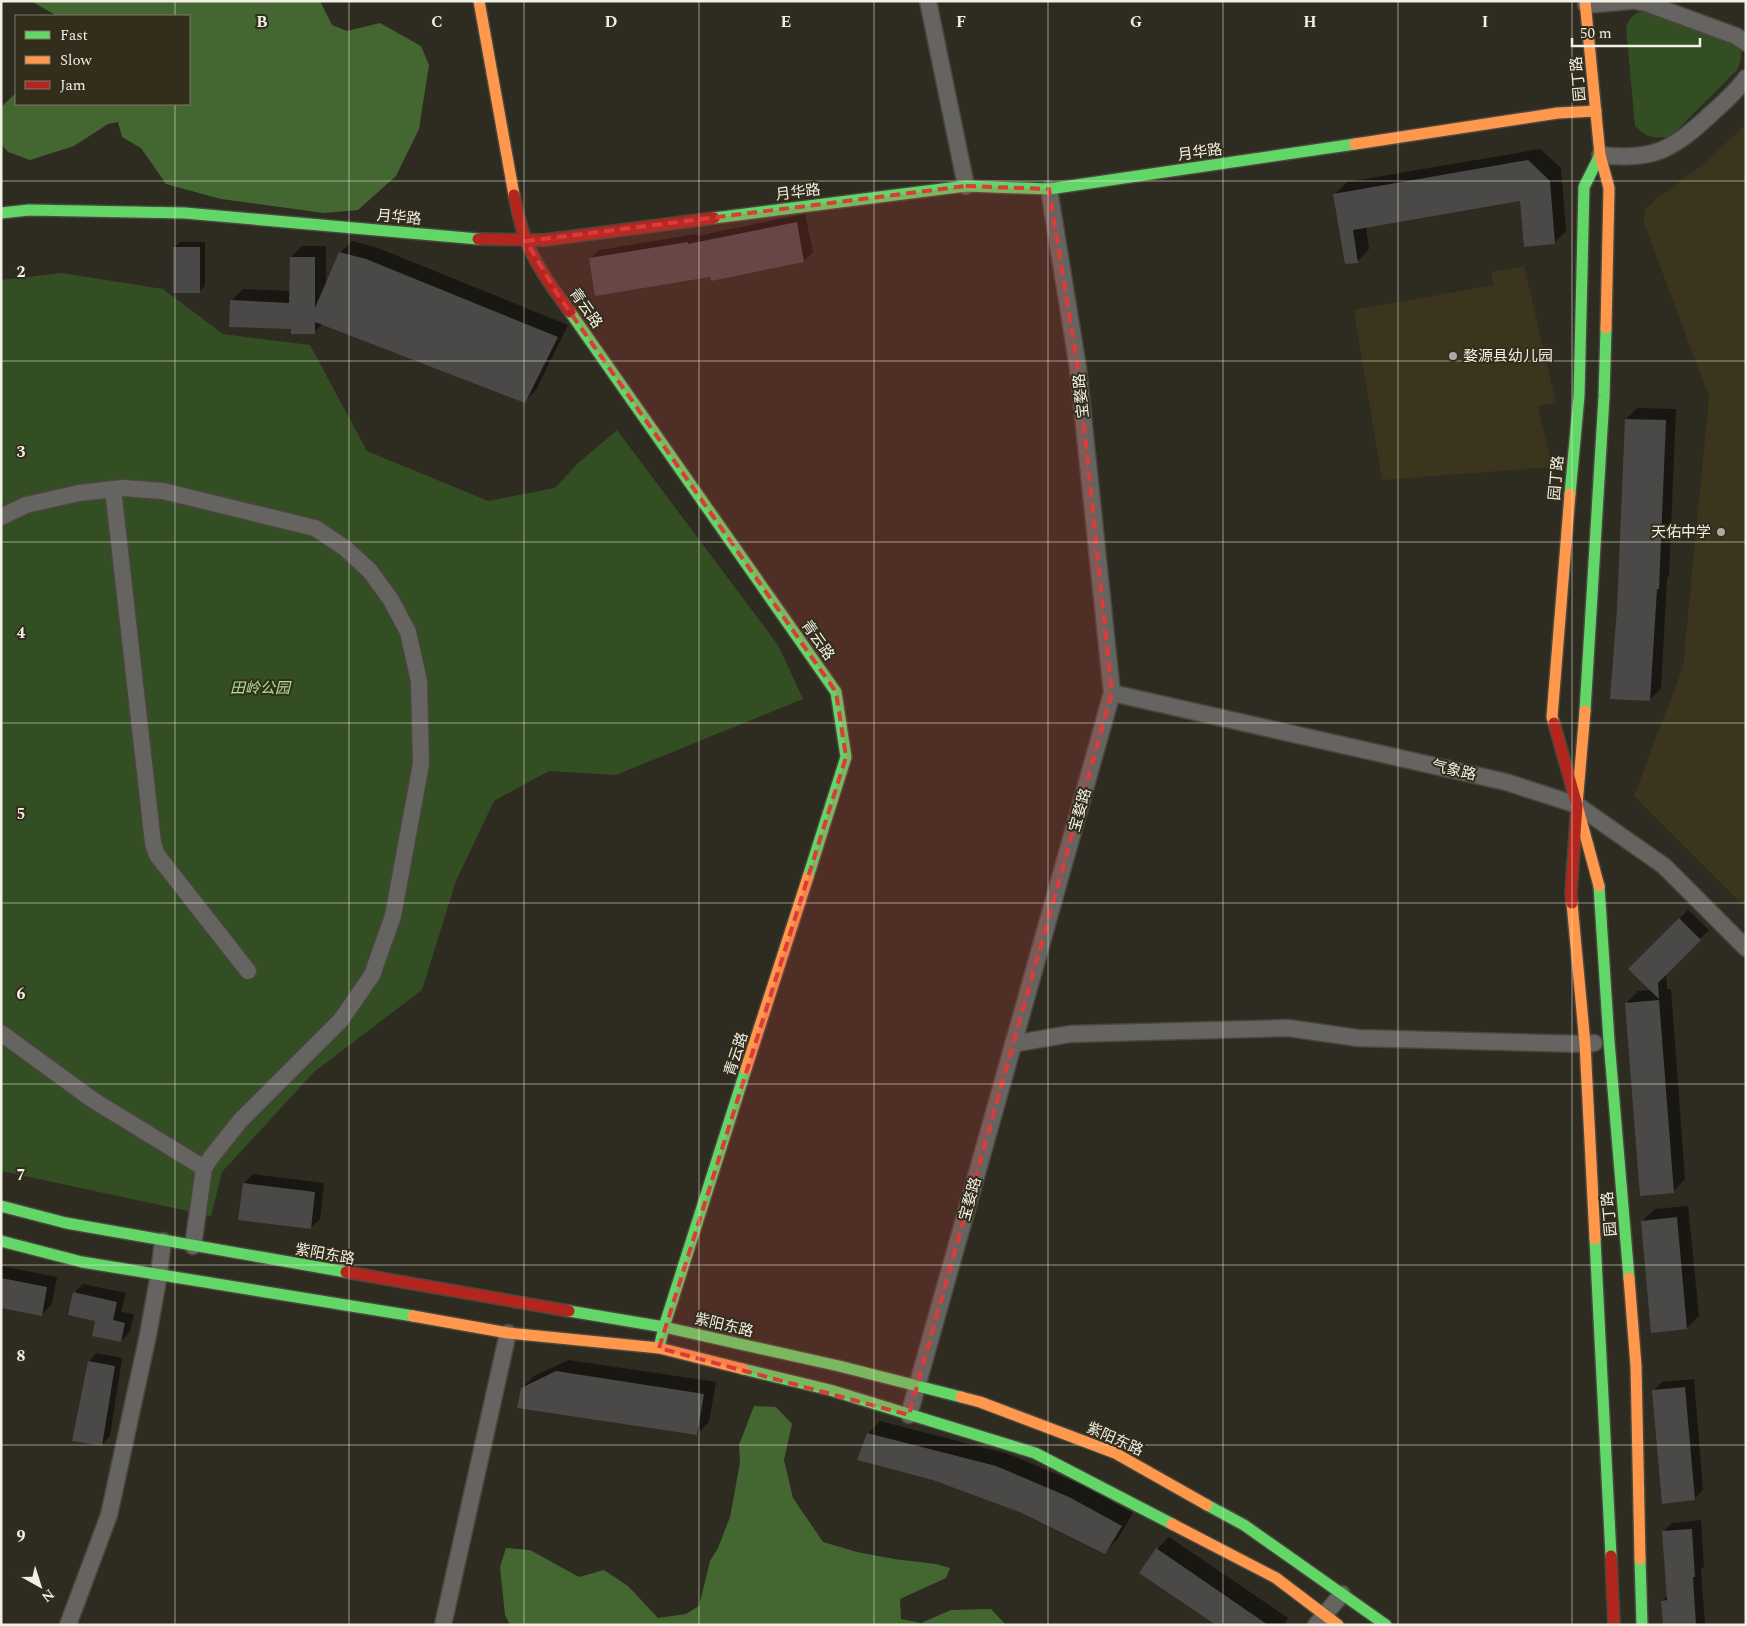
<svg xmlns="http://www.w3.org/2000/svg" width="1747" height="1626" viewBox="0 0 1747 1626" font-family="Spectral,'Noto Sans SC',serif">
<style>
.built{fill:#3b351e}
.green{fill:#324e22}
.forest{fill:#446731}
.shadow{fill:#0007}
.building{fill:#4b4948}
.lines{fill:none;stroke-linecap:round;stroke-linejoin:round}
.street-casing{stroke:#49463d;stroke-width:19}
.fast-casing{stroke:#49463d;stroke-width:14}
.slow-casing{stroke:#49463d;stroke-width:14}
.jam-casing{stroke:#49463d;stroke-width:14}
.street{stroke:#666460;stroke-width:16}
.fast{stroke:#63d668;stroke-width:11}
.slow{stroke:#ff974d;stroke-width:11}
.jam{stroke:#b3261e;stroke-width:11}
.marked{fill:#d93c3b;fill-opacity:0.2;stroke:#d93c3b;stroke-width:4;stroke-dasharray:10 6;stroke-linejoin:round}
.grid{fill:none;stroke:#f2efe4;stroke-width:1;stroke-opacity:0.55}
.poi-dot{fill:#adaaa0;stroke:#332e1c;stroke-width:2}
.labels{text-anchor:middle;stroke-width:4;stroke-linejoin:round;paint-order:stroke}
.street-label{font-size:15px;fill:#f2efe4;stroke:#332e1c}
.poi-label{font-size:15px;fill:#f2efe4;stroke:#332e1c;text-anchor:start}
.park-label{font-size:15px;font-style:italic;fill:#a8e38d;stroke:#332e1c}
.grid-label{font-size:16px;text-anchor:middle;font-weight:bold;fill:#f2efe4;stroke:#332e1c;stroke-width:4;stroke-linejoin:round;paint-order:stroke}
</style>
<rect width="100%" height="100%" fill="#2e2b21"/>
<g class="built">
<path d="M 1746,124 L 1746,908 L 1634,796 L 1683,667 L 1709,397 L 1644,223 L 1645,210 L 1655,200 L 1705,163 Z"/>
<path d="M 1524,266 L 1556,403 L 1538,406 L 1552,467 L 1382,480 L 1354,310 L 1494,285 L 1491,272 Z"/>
</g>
<g class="green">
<path d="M 1657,10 L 1738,43 C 1743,54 1742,59 1737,70 L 1670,137 C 1653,138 1647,138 1635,126 L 1626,27 C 1633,10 1640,12 1657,10 Z"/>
<path d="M 62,273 L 163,289 L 223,334 L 310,345 L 367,451 L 488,501 L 555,488 L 577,464 L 617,430 L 778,645 L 803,699 L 616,775 L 549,771 L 494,801 L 456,881 L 422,990 L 314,1072 L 222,1172 L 211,1216 L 1,1171 L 1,280 Z"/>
</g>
<g class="forest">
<path d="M 31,1 L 320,1 L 332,25 L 347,31 L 380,23 L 421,46 L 429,65 L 419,129 L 396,176 L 358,210 L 324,213 L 221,199 L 166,184 L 141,148 L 122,137 L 118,122 L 108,124 L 74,146 L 30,160 L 8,152 L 1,144 L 1,107 L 16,93 L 16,104 L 189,104 L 189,16 L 57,16 Z"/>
<path d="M 754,1406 L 776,1407 L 792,1424 L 784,1460 L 793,1498 L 823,1542 L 857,1552 L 894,1559 L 936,1564 L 950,1568 L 946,1578 L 900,1599 L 901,1619 L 921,1623 L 951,1610 L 991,1609 L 1006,1625 L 510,1625 L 505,1615 L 500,1567 L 506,1548 L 530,1550 L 579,1577 L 604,1570 L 628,1586 L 658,1618 L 686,1614 L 699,1606 L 710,1561 L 718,1548 L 730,1517 L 740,1463 L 739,1445 Z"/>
</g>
<g class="shadow">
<path d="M 1540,149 L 1561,168 L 1566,231 L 1554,243 L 1521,200 L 1366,226 L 1369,249 L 1357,262 L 1335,194 L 1347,182 Z"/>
<path d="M 805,214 L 813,252 L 804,261 L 711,275 L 590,259 L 599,250 L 696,234 L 697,236 Z"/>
<path d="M 352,241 L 378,248 L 568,325 L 536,390 L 524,402 L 323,324 L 314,332 L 292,328 L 231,301 L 243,289 L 290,291 L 291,257 L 302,246 L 326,246 L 326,286 L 340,253 Z"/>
<path d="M 180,242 L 205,242 L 205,286 L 199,292 L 174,248 Z"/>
<path d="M 1637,408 L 1676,409 L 1669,576 L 1667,578 L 1661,689 L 1649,700 L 1618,609 L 1626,419 Z"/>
<path d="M 1688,910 L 1709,930 L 1666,973 L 1667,989 L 1671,989 L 1685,1179 L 1673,1192 L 1626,1004 L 1638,991 L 1652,990 L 1630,969 Z"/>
<path d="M 253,1174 L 324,1183 L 320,1219 L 310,1228 L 244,1183 Z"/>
<path d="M 1688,1206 L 1699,1316 L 1687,1328 L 1642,1221 L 1655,1209 Z"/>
<path d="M 1,1266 L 57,1277 L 52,1304 L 41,1315 L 1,1307 Z"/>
<path d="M 83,1284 L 126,1293 L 121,1312 L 134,1314 L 130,1332 L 121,1341 L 97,1320 L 74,1293 Z"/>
<path d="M 97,1353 L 122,1358 L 110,1436 L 102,1444 L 89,1361 Z"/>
<path d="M 569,1360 L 716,1382 L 709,1422 L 697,1434 L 522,1388 L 534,1376 Z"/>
<path d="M 1694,1379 L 1703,1490 L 1694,1499 L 1653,1391 L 1662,1382 Z"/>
<path d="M 880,1421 L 1008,1454 L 1082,1485 L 1133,1513 L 1117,1540 L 1105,1552 L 868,1433 Z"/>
<path d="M 1701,1520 L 1704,1567 L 1701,1569 L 1705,1625 L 1664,1625 L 1662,1601 L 1668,1595 L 1663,1532 L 1672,1523 Z"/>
<path d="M 1169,1537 L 1288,1618 L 1284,1625 L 1218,1625 L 1141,1572 L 1157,1549 Z"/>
</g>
<g class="building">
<path d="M 1528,160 L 1550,181 L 1555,244 L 1524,247 L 1520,201 L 1353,230 L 1358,263 L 1345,264 L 1333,194 Z"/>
<path d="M 797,222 L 804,262 L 711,281 L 710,277 L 595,296 L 589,258 L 688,242 L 688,244 Z"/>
<rect x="173" y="247" width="27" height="46"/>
<path d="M 339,252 L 366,259 L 558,337 L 525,403 L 315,322 L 315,334 L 291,334 L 291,329 L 229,327 L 230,300 L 289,303 L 290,257 L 315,257 L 315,308 Z"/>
<path d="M 1625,419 L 1666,420 L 1659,589 L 1657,589 L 1650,701 L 1610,699 L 1617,609 Z"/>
<path d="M 1679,918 L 1701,940 L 1658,983 L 1659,999 L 1628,969 Z"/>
<path d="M 1659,1000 L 1674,1193 L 1640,1196 L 1625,1003 Z"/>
<path d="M 243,1183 L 315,1192 L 311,1229 L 238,1220 Z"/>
<path d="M 1677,1217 L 1687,1329 L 1651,1333 L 1641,1221 Z"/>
<path d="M 1,1278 L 47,1287 L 42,1316 L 1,1308 Z"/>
<path d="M 73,1292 L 117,1302 L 113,1320 L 125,1323 L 121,1342 L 92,1336 L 95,1321 L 68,1315 Z"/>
<path d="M 88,1361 L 115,1366 L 102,1446 L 72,1441 Z"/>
<path d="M 556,1371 L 704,1394 L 697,1435 L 517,1408 L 521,1388 Z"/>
<path d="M 1685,1387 L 1695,1500 L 1662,1504 L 1652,1390 Z"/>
<path d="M 867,1433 L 996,1466 L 1069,1497 L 1122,1526 L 1105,1554 L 1022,1513 L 933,1480 L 857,1460 Z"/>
<path d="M 1692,1529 L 1695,1577 L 1693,1577 L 1696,1625 L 1663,1625 L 1661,1601 L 1667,1600 L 1662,1531 Z"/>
<path d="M 1156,1548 L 1268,1625 L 1216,1625 L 1139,1573 Z"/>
</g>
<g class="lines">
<defs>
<g id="street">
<path d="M 928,1 L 966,186"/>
<path d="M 1635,1 L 1646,3 L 1736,36 L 1746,43"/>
<path d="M 1586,5 L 1630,1"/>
<path d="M 1600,155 C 1654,161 1672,150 1711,114 C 1723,103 1736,92 1746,78"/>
<path d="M 113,489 L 153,843 L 157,855 L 248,971"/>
<path d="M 1,517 L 26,505 L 79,493 L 123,488 L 163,491 L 315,528 L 345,548 L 370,571 L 391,600 L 408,632 L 419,681 L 421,764 L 393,916 L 372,975 L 341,1020 L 240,1121 L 212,1156 L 204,1168 L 193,1246"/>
<path d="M 1112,693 L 1506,782 L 1577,805 L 1664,866 L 1746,948"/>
<path d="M 1,1033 L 93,1100 L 204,1168"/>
<path d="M 1013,1044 L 1070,1034 L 1288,1028 L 1358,1038 L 1585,1044 L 1594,1043"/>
<path d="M 909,1415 L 1112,693 L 1078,368 L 1049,189"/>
<path d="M 68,1625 L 109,1515 L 148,1335 L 159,1274 L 163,1241"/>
<path d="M 443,1625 L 508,1333"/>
<path d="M 1316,1625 L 1342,1594"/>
</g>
<g id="fast">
<path d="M 1,213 L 29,210 L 185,213 L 478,239"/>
<path d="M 714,218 L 966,186 L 1049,189 L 1355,144"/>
<path d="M 570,312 L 836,692 L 846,757 L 808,877"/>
<path d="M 1570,494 L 1579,396 L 1584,187 L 1600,155"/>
<path d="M 1585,711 L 1604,397 L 1606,328"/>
<path d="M 1599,886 L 1609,1041 L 1629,1278"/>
<path d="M 1,1206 L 66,1223 L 346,1272"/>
<path d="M 1595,1239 L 1611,1556"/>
<path d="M 1,1241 L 82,1262 L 413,1316"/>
<path d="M 569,1311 L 664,1327 L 839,1366 L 961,1397"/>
<path d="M 659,1348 L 664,1327 L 746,1069"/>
<path d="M 743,1369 L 830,1390 L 1035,1453 L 1172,1524"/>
<path d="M 1207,1505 L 1244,1525 L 1386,1625"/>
<path d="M 1640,1559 L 1642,1625"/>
</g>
<g id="slow">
<path d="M 479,1 L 514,195"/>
<path d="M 1585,1 L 1600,155 L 1609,188 L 1606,328"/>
<path d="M 1355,144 L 1558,113 L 1596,111"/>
<path d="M 1585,711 L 1577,805 L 1599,886"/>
<path d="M 1554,723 L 1552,717 L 1570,494"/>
<path d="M 1572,903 L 1585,1044 L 1595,1239"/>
<path d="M 746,1069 L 808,877"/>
<path d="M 1629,1278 L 1636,1366 L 1640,1559"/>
<path d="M 413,1316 L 508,1333 L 659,1348 L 743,1369"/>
<path d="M 961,1397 L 980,1402 L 1115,1453 L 1207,1505"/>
<path d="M 1172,1524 L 1276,1578 L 1338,1625"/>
</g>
<g id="jam">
<path d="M 514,195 C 517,210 520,225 526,240 C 535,265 554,290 570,312"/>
<path d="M 478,239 L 544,240 L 714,218"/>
<path d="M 1554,723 L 1577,805 L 1571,893 L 1572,903"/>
<path d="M 346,1272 L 569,1311"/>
<path d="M 1611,1556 L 1614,1625"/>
</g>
</defs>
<use href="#street" class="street-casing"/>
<use href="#fast" class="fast-casing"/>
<use href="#slow" class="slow-casing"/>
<use href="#jam" class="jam-casing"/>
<use href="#street" class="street"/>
<use href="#fast" class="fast"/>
<use href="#slow" class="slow"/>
<use href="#jam" class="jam"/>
</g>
<path class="marked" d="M 966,186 L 1049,189 L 1078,368 L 1112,693 L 909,1415 L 659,1348 L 846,757 L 836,692 L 558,295 L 526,241 Z"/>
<path class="grid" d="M 175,1 L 175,16M 349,1 L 349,1625M 524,1 L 524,1625M 699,1 L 699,1625M 874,1 L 874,1625M 1048,1 L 1048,1625M 1223,1 L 1223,1625M 1398,1 L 1398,1625M 1572,1 L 1572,1625M 175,104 L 175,1625M 1,181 L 1746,181M 1,361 L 1746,361M 1,542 L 1746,542M 1,723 L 1746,723M 1,903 L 1746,903M 1,1084 L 1746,1084M 1,1265 L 1746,1265M 1,1445 L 1746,1445"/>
<g class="poi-dot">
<circle cx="1453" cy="356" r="5"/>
<circle cx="1721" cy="532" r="5"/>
</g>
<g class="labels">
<g class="street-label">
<text transform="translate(1578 79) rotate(-95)" y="5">园丁路</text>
<text transform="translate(1200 152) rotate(-8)" y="5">月华路</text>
<text transform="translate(798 192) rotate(-7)" y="5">月华路</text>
<text transform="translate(399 217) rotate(5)" y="5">月华路</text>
<text transform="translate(586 308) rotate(55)" y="5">青云路</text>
<text transform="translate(1081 396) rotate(-96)" y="5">宝婺路</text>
<text transform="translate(1556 478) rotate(-85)" y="5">园丁路</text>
<text transform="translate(818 640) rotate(55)" y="5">青云路</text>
<text transform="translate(1454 770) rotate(13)" y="5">气象路</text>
<text transform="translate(1080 810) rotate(-74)" y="5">宝婺路</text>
<text transform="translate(736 1054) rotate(-72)" y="5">青云路</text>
<text transform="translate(970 1199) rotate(-74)" y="5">宝婺路</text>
<text transform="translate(1609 1214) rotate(-95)" y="5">园丁路</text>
<text transform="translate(325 1254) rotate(10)" y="5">紫阳东路</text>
<text transform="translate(724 1325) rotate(13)" y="5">紫阳东路</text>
<text transform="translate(1115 1439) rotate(24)" y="5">紫阳东路</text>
</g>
<g class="poi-label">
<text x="1463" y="361">婺源县幼儿园</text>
<text x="1711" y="537" text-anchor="end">天佑中学</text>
</g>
<g class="park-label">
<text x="260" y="693">田岭公园</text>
</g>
</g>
<g class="grid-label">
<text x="262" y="27">B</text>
<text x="437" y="27">C</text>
<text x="611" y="27">D</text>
<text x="786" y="27">E</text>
<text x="961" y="27">F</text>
<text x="1136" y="27">G</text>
<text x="1310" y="27">H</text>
<text x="1485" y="27">I</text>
<text x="21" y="277">2</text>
<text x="21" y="457">3</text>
<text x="21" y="638">4</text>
<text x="21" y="819">5</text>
<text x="21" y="999">6</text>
<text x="21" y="1180">7</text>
<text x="21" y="1361">8</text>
<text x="21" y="1541">9</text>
</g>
<rect width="1747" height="1626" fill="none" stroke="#f2efe4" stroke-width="5"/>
<rect x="15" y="15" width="175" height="90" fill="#332e1c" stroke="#7f7b6c"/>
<rect x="25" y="31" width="25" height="8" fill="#63d668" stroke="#7f7b6c"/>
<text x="60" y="40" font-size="15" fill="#f2efe4">Fast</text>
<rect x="25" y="56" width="25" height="8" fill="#ff974d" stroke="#7f7b6c"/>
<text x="60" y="65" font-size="15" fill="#f2efe4">Slow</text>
<rect x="25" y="81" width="25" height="8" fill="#b3261e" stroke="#7f7b6c"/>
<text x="60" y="90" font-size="15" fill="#f2efe4">Jam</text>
<g transform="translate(40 1586) rotate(141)" stroke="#332e1c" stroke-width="4" paint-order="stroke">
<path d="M0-4L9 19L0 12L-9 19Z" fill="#f2efe4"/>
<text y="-8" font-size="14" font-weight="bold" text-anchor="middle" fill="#f2efe4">N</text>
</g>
<path d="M1572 38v8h128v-8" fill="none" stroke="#f2efe4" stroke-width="2.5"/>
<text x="1580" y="38" font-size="15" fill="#f2efe4" stroke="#332e1c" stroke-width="4" paint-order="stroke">50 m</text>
</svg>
